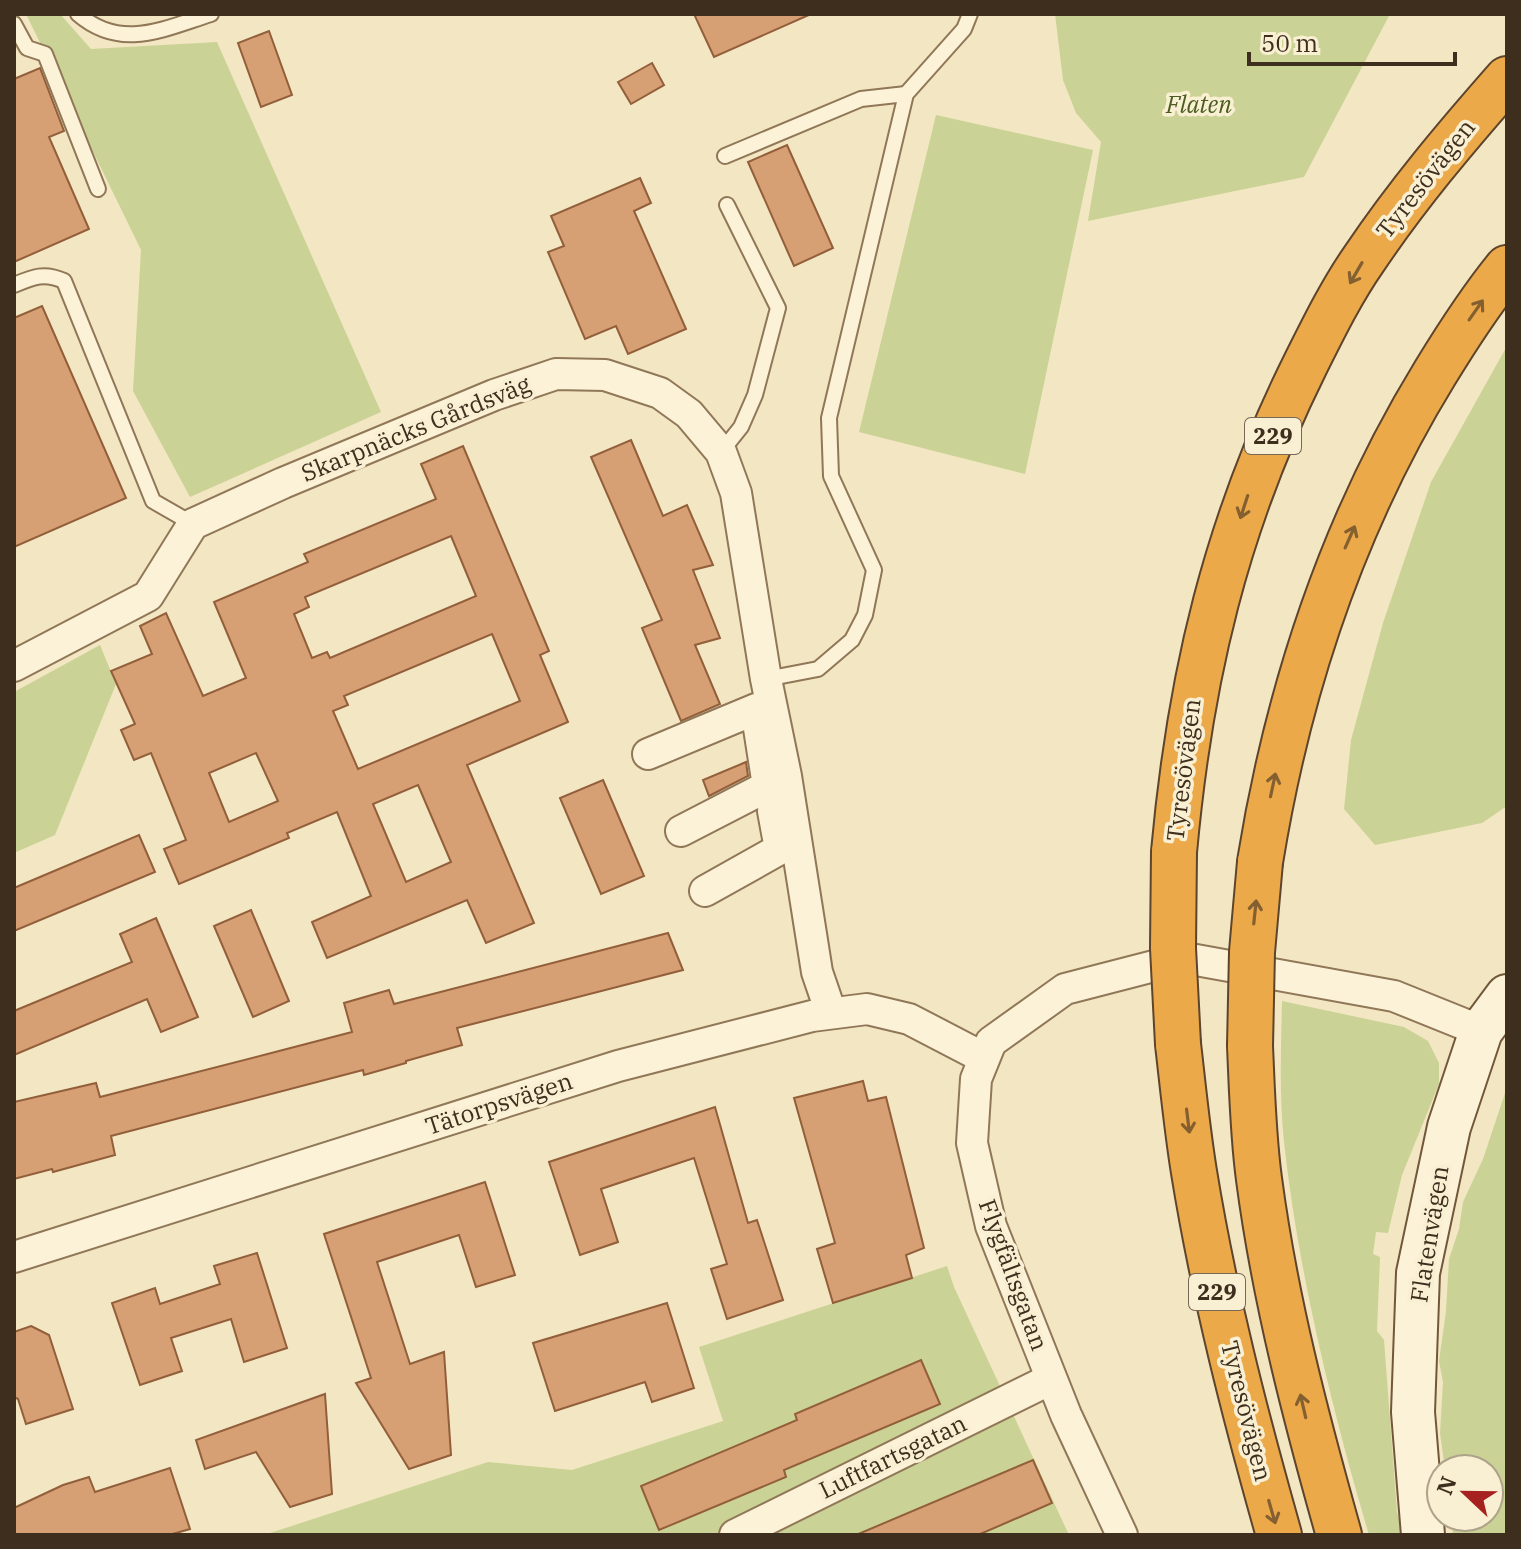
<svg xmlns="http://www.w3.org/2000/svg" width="1521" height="1549" viewBox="0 0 1521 1549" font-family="'IBM Plex Serif',serif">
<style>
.green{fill:#cad395}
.building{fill:#d69f74;stroke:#925f3a;stroke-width:2;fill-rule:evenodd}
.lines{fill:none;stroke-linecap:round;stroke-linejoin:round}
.lane-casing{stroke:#907757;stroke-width:18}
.street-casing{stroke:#907757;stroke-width:34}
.secondary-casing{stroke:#72573a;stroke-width:46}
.highway-casing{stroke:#5d442c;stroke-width:48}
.lane{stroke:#fcf2d7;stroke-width:14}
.street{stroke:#fcf2d7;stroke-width:30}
.secondary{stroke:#fcf2d7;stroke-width:42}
.highway{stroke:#eca94a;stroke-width:44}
.highway-bridge-casing{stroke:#5d442c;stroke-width:48;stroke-linecap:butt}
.highway-bridge{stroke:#eca94a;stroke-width:44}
.oneway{stroke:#845f2f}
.labels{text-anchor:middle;stroke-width:7;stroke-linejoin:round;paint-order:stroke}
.shield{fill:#f9efd3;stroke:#766854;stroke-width:2}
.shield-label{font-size:22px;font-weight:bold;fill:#3e2e1d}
.park-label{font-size:24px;font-style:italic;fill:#4c5d21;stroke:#f9efd3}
.street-label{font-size:24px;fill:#3e2e1d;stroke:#f9efd3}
</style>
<rect width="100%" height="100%" fill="#f3e6c3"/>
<g class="green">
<path d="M 26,14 L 60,14 L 91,49 L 217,42 L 381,412 L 190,497 L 133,391 L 141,250 Z"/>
<path d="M 1055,14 L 1390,14 L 1304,177 L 1088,221 L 1101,142 L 1076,113 L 1063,80 Z"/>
<path d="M 936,115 L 1093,150 L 1025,474 L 859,432 Z"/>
<path d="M 1507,346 L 1507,806 L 1482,823 L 1375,845 L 1344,809 L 1351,740 L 1383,623 L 1431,482 Z"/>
<path d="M 100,645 L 116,684 L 55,835 L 14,853 L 14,692 Z"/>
<path d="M 1282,1001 L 1404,1027 L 1428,1041 L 1439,1063 L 1439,1084 L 1402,1175 L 1388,1233 L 1376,1232 L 1373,1254 L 1380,1257 L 1377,1331 L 1384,1340 L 1397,1512 L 1404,1535 L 1369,1535 C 1332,1410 1298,1271 1284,1142 C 1279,1095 1281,1048 1282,1001 Z"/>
<path d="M 1507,1087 L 1507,1535 L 1453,1535 L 1451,1517 L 1489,1517 L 1489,1469 L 1445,1469 L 1440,1433 L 1443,1382 L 1439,1361 L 1446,1311 L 1449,1259 L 1459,1229 L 1463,1202 L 1483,1159 Z"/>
<path d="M 947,1266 L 954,1287 L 1069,1535 L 264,1535 L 488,1462 L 572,1470 L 723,1421 L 699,1347 Z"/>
</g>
<g class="building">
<path d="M 694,14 L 811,14 L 714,57 Z"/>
<path d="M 269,31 L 292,95 L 261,107 L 238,43 Z"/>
<path d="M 652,63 L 664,85 L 631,104 L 618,82 Z"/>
<path d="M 40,68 L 64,131 L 49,137 L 89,229 L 14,262 L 14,79 Z"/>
<path d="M 787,145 L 833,248 L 794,266 L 748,162 Z"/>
<path d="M 640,178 L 651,203 L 634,211 L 686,329 L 628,354 L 616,326 L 585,339 L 548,252 L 564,246 L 551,216 Z"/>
<path d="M 42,306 L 126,498 L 14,547 L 14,318 Z"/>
<path d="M 631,440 L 663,516 L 687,505 L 713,565 L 693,570 L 720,638 L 695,645 L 720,704 L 681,721 L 642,628 L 662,620 L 591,457 Z"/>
<path d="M 463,446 L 549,651 L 540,655 L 568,722 L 467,765 L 534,923 L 486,943 L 467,900 L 327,958 L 312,922 L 371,896 L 337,812 L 287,833 L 289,838 L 179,884 L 164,849 L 186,840 L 151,753 L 134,760 L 121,730 L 135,724 L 111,671 L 152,654 L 140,626 L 166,613 L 203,696 L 246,678 L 214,602 L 308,562 L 304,554 L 436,499 L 421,464 ZM 451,536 L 476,596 L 330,658 L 327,652 L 312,658 L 294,614 L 309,607 L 305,597 ZM 492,634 L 520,701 L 358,769 L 333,711 L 348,705 L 344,696 ZM 256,753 L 278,801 L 229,822 L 209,773 ZM 418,785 L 451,862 L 406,882 L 373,804 Z"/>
<path d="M 746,762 L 748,776 L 709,796 L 703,780 Z"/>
<path d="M 603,780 L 644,876 L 601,894 L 560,798 Z"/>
<path d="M 139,835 L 155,872 L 14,931 L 14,888 Z"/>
<path d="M 251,910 L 289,1001 L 253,1017 L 214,926 Z"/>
<path d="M 156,918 L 198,1017 L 161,1032 L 147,999 L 14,1055 L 14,1011 L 132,962 L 120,934 Z"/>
<path d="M 668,933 L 683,970 L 457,1028 L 462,1045 L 406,1061 L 406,1063 L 364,1075 L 363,1070 L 111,1136 L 115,1155 L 53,1172 L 52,1169 L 14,1179 L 14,1102 L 96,1083 L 100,1097 L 279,1051 L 352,1032 L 344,1003 L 389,990 L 394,1004 Z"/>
<path d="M 863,1081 L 868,1101 L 886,1097 L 924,1248 L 906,1255 L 912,1278 L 833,1303 L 817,1249 L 835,1243 L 794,1098 Z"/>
<path d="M 715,1107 L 748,1223 L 757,1220 L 783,1300 L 727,1319 L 711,1269 L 727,1264 L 694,1158 L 601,1189 L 618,1242 L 580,1255 L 549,1162 Z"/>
<path d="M 485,1182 L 515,1275 L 476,1287 L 459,1235 L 377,1262 L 410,1364 L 444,1352 L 451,1455 L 409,1469 L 356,1383 L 371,1378 L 324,1234 Z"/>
<path d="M 257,1253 L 287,1348 L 244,1362 L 231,1319 L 171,1338 L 182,1371 L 140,1385 L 112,1303 L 155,1288 L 160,1304 L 220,1284 L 214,1266 Z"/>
<path d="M 667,1303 L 694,1388 L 652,1402 L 645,1382 L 555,1411 L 533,1343 Z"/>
<path d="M 31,1326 L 49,1335 L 73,1409 L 26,1424 L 18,1399 L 14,1397 L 14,1332 Z"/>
<path d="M 921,1360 L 940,1404 L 784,1470 L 786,1477 L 659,1530 L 641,1486 L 797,1420 L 795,1414 Z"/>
<path d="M 325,1394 L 332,1494 L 290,1507 L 256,1452 L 205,1469 L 196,1440 Z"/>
<path d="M 1033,1460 L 1052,1503 L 978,1535 L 856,1535 Z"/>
<path d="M 170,1468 L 190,1529 L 169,1535 L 14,1535 L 14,1508 L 63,1485 L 89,1477 L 95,1492 Z"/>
</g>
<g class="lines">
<defs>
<g id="lane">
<path d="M 78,14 C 121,51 163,29 211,14"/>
<path d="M 14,24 L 27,48 L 45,54 L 98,189"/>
<path d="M 725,156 L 861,99 L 906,94"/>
<path d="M 14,285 C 33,277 44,272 64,281 L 153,501 L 193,524"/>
<path d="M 721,452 L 741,427 L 755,395 L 778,308 L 727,205"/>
<path d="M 766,679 L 818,669 L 852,640 L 865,615 L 874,570 L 831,476 L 829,418 L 906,94 L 964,29 L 970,14"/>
</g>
<g id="street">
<path d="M 14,666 L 148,596 L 193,524 L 283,483 L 494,395 L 556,374 L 605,375 L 660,393 L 689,414 L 721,452 L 736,493 L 766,679 L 786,776 L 817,972 L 831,1013"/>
<path d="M 648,754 L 756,709 L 768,786 L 681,831"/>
<path d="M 705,891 L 780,849 L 773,811"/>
<path d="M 14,1257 L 618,1066 L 812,1016 L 867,1009 L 909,1019 L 984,1058"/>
<path d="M 735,1535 L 1051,1379"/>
<path d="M 1122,1535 L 1066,1415 L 991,1226 L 972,1143 L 976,1079 L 991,1042 L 1065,989 L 1185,958 L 1394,996 L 1481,1031"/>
</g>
<path id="secondary" d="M 1423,1535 L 1413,1412 L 1418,1273 L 1449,1127 L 1481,1031 L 1507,996"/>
<g id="highway">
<path d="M 1174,852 C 1190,676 1226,524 1305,365 C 1323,329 1341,292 1364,259 C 1407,195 1456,137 1507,79"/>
<path d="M 1260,862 C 1288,689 1343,523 1435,373 C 1457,337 1480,301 1507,268"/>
<path d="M 1178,1044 C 1183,1087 1187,1129 1194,1172 C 1214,1295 1245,1415 1279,1535"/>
<path d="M 1250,1046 C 1252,1090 1253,1135 1259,1179 C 1275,1300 1306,1418 1339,1535"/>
</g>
</defs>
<use href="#lane" class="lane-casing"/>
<use href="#street" class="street-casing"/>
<use href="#secondary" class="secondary-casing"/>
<use href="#highway" class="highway-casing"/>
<use href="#lane" class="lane"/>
<use href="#street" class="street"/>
<use href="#secondary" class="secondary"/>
<use href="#highway" class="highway"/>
<defs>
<g id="highway-bridge">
<path d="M 1174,852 L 1173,948 L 1178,1044"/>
<path d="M 1250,1046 L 1252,952 L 1260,862"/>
</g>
</defs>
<use href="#highway-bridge" class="highway-bridge-casing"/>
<use href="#highway-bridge" class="highway-bridge"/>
</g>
<defs><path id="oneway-shaft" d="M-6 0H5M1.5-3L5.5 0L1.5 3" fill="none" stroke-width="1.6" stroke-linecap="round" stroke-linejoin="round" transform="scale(2)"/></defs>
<g class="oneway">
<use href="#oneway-shaft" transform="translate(1356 273) rotate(120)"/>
<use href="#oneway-shaft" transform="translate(1476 310) rotate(-55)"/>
<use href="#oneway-shaft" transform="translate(1244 507) rotate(108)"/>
<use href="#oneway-shaft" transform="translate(1350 537) rotate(-66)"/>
<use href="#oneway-shaft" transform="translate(1273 785) rotate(-78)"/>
<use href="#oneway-shaft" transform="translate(1255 912) rotate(-84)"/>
<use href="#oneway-shaft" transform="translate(1188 1121) rotate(83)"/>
<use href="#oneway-shaft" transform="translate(1303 1406) rotate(-103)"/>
<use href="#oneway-shaft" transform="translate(1272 1512) rotate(74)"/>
</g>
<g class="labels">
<g class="shield">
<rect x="1245" y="418" width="56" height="36" rx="6"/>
<rect x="1189" y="1274" width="56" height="36" rx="6"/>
</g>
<g class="shield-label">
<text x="1273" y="444">229</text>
<text x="1217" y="1300">229</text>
</g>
<g class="park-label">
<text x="1199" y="113">Flaten</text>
</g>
<g class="street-label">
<text transform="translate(1426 179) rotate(-52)" y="8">Tyresövägen</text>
<text transform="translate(416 429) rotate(-22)" y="8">Skarpnäcks Gårdsväg</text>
<text transform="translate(1184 770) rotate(-83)" y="8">Tyresövägen</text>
<text transform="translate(499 1104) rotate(-18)" y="8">Tätorpsvägen</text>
<text transform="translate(1430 1234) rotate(-81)" y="8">Flatenvägen</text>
<text transform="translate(1013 1275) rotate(70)" y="8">Flygfältsgatan</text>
<text transform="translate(1246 1411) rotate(76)" y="8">Tyresövägen</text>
<text transform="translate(893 1457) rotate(-26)" y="8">Luftfartsgatan</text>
</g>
</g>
<rect width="1521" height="1549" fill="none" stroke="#3e2e1d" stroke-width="32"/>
<g transform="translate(1465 1493) rotate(292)"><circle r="38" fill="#f9efd3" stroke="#aea28a" stroke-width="2"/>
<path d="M0-6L14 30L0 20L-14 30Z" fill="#a62220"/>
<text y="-12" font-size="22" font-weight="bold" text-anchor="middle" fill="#3e2e1d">N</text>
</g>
<path d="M1249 52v12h206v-12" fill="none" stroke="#3e2e1d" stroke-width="4"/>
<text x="1261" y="52" font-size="24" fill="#3e2e1d" stroke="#f9efd3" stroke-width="6" paint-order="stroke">50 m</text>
</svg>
